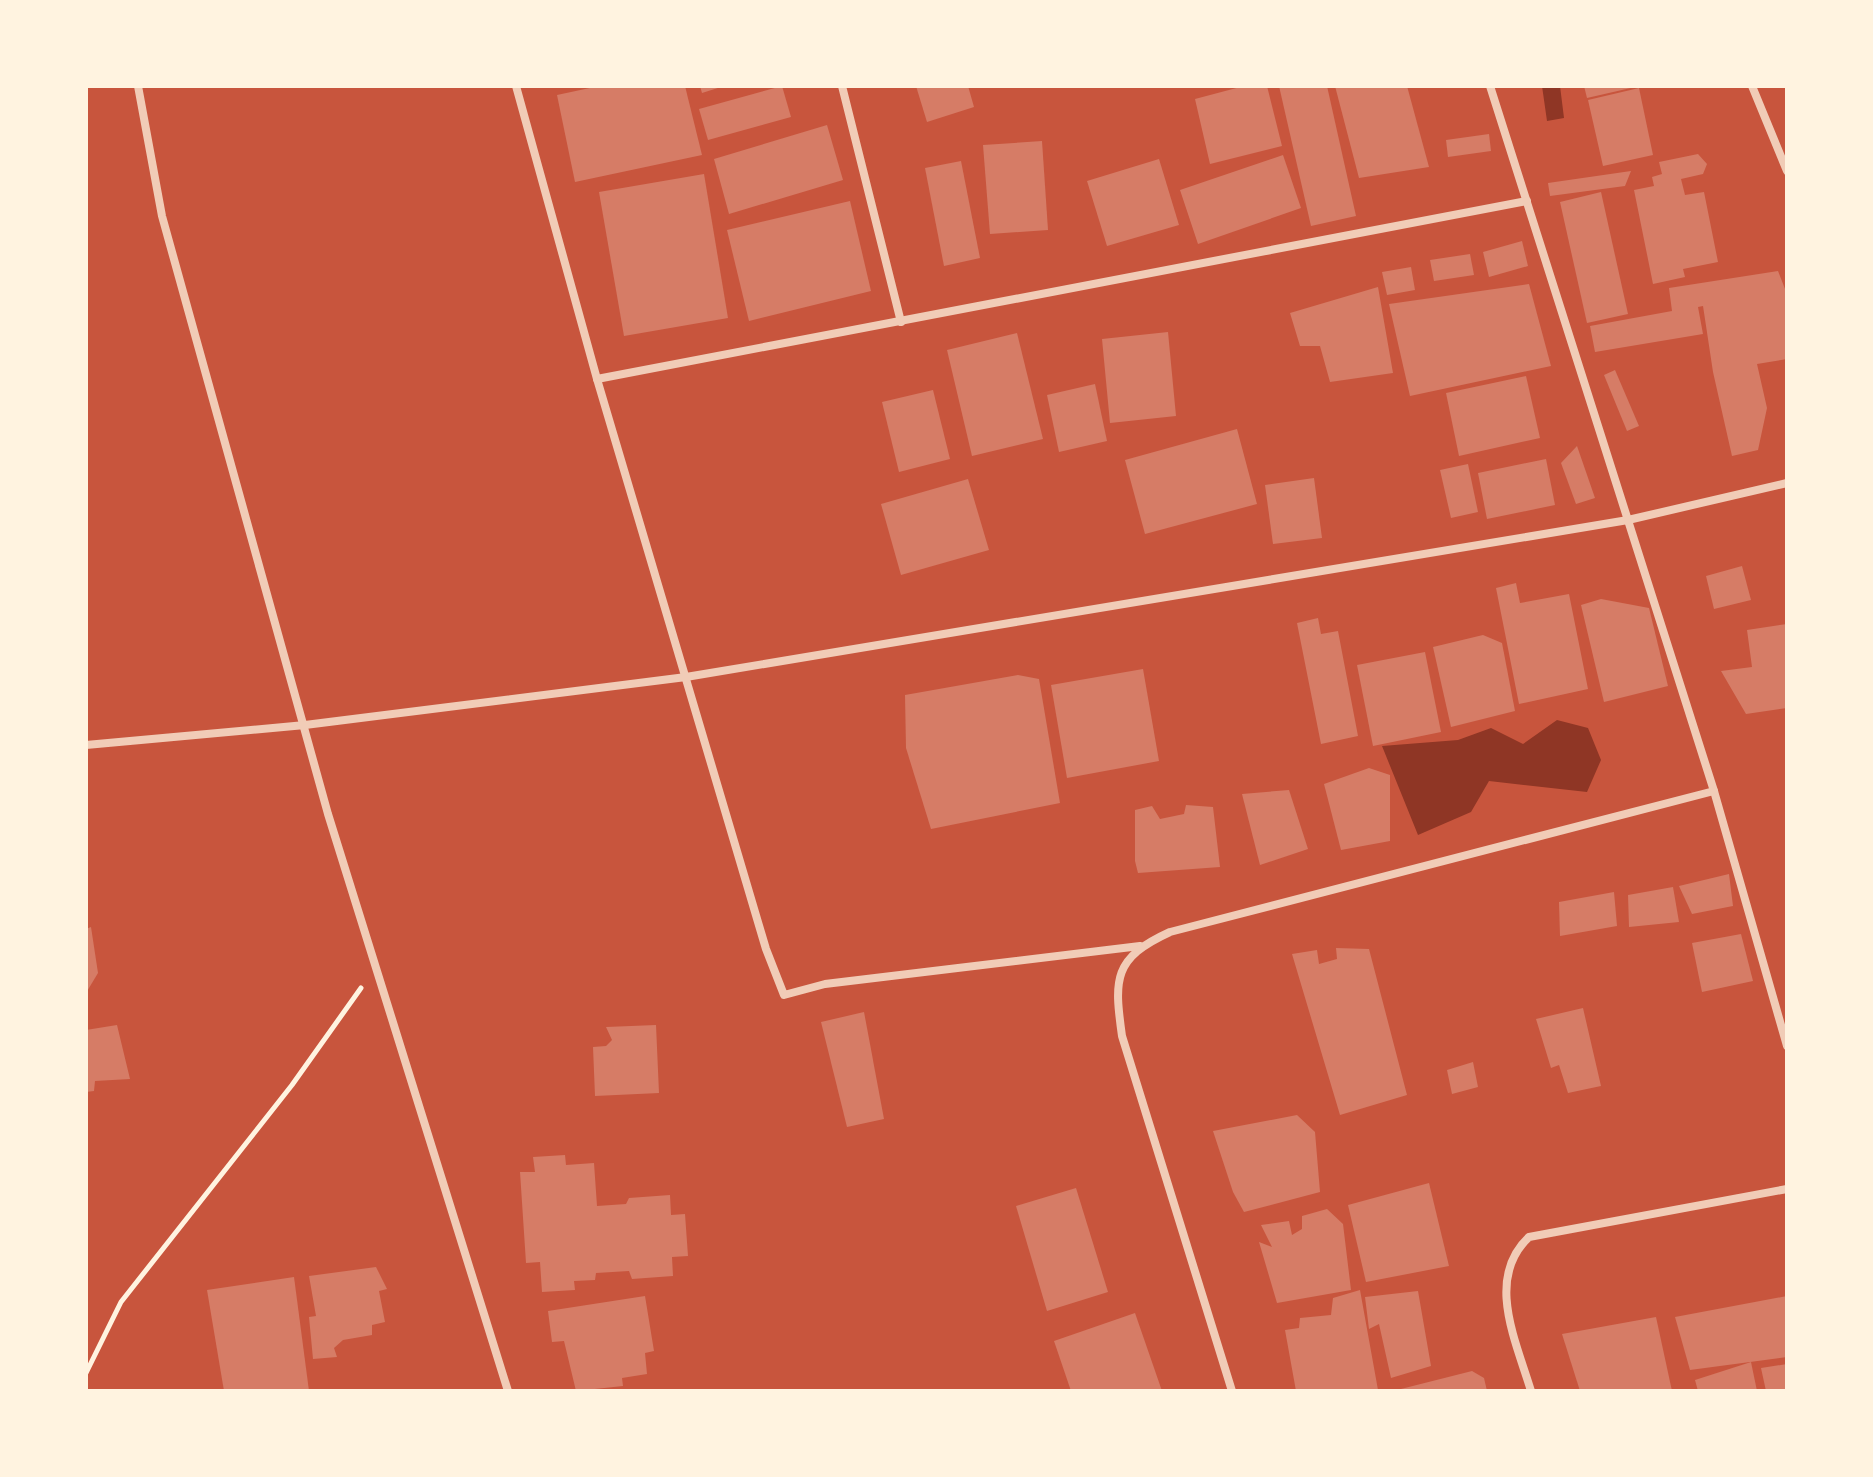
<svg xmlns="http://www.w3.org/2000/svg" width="1873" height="1477" viewBox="0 0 1873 1477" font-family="Cabin,sans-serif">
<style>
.water{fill:#8f3625}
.building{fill:#d67c66}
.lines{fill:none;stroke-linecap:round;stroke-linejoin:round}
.path{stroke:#fff3e0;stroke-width:5}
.minor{stroke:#f1ccb7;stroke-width:8}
</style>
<rect width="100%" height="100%" fill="#c8553d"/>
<g class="water">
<path d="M 1542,86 L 1560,86 L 1564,118 L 1547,121 Z"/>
<path d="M 1557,720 L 1588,728 L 1601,760 L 1587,792 L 1489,781 L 1471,812 L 1418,835 L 1382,746 L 1458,740 L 1491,728 L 1523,744 Z"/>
</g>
<g class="building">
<path d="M 599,86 L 685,86 L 702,155 L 575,182 L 557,95 Z"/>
<path d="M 700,86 L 721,86 L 721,87 L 702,93 Z"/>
<path d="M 782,86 L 791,117 L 708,140 L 699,109 Z"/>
<path d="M 916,86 L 968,86 L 974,107 L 927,122 Z"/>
<path d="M 1244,86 L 1267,86 L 1282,146 L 1210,164 L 1195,99 Z"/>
<path d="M 1279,86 L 1327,86 L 1356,216 L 1311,226 Z"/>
<path d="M 1335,86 L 1407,86 L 1429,167 L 1359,178 Z"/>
<path d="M 1584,86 L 1635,86 L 1635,87 L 1587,98 Z"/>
<path d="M 1639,88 L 1653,155 L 1603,166 L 1588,100 Z"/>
<path d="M 827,125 L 843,180 L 729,214 L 714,159 Z"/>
<path d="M 1489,134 L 1491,151 L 1448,157 L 1446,140 Z"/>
<path d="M 1042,141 L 1048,230 L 990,234 L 983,145 Z"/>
<path d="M 1698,154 L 1707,164 L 1703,174 L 1681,179 L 1685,195 L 1704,192 L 1718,262 L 1683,269 L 1685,277 L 1653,284 L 1634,190 L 1654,186 L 1652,177 L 1662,174 L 1659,162 Z"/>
<path d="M 1283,155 L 1301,208 L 1198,244 L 1180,190 Z"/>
<path d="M 1159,159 L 1179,225 L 1107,246 L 1087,181 Z"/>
<path d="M 961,161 L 980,258 L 944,266 L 925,168 Z"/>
<path d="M 1631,171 L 1625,186 L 1550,196 L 1548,183 Z"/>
<path d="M 704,174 L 728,318 L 624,336 L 599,192 Z"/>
<path d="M 1601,192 L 1628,314 L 1587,323 L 1560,202 Z"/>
<path d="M 850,201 L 871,291 L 749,321 L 727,230 Z"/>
<path d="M 1522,241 L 1528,266 L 1489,277 L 1483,252 Z"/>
<path d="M 1470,254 L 1474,275 L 1434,281 L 1430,260 Z"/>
<path d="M 1411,267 L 1415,290 L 1387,295 L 1382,272 Z"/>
<path d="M 1778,271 L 1787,294 L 1787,359 L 1757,364 L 1767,408 L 1758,450 L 1732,456 L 1713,372 L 1703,306 L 1698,307 L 1703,334 L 1595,352 L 1590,326 L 1672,311 L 1669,288 Z"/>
<path d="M 1529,284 L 1551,366 L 1410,396 L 1389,304 Z"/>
<path d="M 1378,287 L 1393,373 L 1330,382 L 1320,346 L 1300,346 L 1290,313 Z"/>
<path d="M 1168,332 L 1176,416 L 1110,423 L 1102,339 Z"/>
<path d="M 1017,333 L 1043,439 L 972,456 L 947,350 Z"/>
<path d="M 1615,370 L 1639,426 L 1627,431 L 1604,375 Z"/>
<path d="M 1526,376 L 1540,438 L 1459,456 L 1446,393 Z"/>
<path d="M 1095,384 L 1107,441 L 1059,452 L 1047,395 Z"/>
<path d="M 933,390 L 950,459 L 899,472 L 882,402 Z"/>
<path d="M 1237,429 L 1257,504 L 1145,534 L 1125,460 Z"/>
<path d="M 1577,446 L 1595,498 L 1576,504 L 1561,463 Z"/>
<path d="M 1546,459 L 1555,505 L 1487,519 L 1478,473 Z"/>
<path d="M 1468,464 L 1478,512 L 1451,518 L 1440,470 Z"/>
<path d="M 1314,478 L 1322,538 L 1273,544 L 1265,485 Z"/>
<path d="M 968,479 L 989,550 L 901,575 L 881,504 Z"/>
<path d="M 1742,566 L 1751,600 L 1714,609 L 1706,576 Z"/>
<path d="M 1516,583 L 1520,603 L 1569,594 L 1588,689 L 1519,704 L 1496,588 Z"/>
<path d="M 1601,599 L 1649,608 L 1668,686 L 1604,702 L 1581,605 Z"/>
<path d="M 1318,618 L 1321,634 L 1338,631 L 1358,736 L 1321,744 L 1297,623 Z"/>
<path d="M 1787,624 L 1787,708 L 1746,714 L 1721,671 L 1752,667 L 1747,630 Z"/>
<path d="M 1483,635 L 1502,643 L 1515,711 L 1451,727 L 1433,647 Z"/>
<path d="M 1425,652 L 1441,732 L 1373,746 L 1357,665 Z"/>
<path d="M 1143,669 L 1159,761 L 1067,778 L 1051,685 Z"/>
<path d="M 1018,675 L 1039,679 L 1060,803 L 931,829 L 906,748 L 905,695 Z"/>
<path d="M 1369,768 L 1390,775 L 1390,841 L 1341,850 L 1324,784 Z"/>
<path d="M 1289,790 L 1308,849 L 1260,865 L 1242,794 Z"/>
<path d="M 1186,805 L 1213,807 L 1220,867 L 1138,873 L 1135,861 L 1135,810 L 1152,806 L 1160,819 L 1184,814 Z"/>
<path d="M 1729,874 L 1733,906 L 1692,914 L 1679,886 Z"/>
<path d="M 1673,887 L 1679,922 L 1629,927 L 1628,895 Z"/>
<path d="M 1614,892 L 1617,926 L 1560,936 L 1559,902 Z"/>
<path d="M 91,927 L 98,973 L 86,993 L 86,929 Z"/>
<path d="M 1741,934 L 1753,981 L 1702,992 L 1692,943 Z"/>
<path d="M 1336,948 L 1369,949 L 1407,1095 L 1340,1115 L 1292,954 L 1317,950 L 1319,964 L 1337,959 Z"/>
<path d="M 1583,1008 L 1601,1086 L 1568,1093 L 1559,1065 L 1551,1068 L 1536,1019 Z"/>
<path d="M 864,1012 L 884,1119 L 847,1127 L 821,1022 Z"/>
<path d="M 117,1025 L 130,1079 L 95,1081 L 94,1091 L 86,1092 L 86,1030 Z"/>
<path d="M 656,1025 L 659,1093 L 595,1096 L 593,1047 L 606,1046 L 612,1040 L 606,1027 Z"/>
<path d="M 1473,1062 L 1478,1087 L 1452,1094 L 1447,1070 Z"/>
<path d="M 1297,1115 L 1315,1132 L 1320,1192 L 1244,1212 L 1233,1192 L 1213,1131 Z"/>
<path d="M 565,1155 L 566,1165 L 594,1163 L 597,1206 L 626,1204 L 629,1198 L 670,1195 L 671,1215 L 685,1214 L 688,1256 L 672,1257 L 673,1276 L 632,1279 L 629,1271 L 596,1273 L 595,1280 L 574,1281 L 575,1290 L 542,1292 L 540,1262 L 526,1263 L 520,1172 L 535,1172 L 533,1157 Z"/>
<path d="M 1429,1183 L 1449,1266 L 1366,1282 L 1348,1205 Z"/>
<path d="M 1076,1188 L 1108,1292 L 1047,1311 L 1016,1206 Z"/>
<path d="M 1327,1209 L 1343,1224 L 1351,1290 L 1277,1303 L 1259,1242 L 1272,1247 L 1261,1225 L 1289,1221 L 1292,1235 L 1302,1229 L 1302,1216 Z"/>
<path d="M 376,1267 L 387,1289 L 379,1291 L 385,1322 L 372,1325 L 372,1335 L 343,1340 L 334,1348 L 337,1357 L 313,1359 L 309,1317 L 316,1316 L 309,1276 Z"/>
<path d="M 294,1277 L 309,1391 L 224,1391 L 207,1290 Z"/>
<path d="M 1360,1290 L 1378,1390 L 1296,1391 L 1285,1330 L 1299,1328 L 1300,1318 L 1331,1315 L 1333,1298 Z"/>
<path d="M 1418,1291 L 1431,1366 L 1391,1378 L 1379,1324 L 1369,1329 L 1365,1297 Z"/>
<path d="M 645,1296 L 654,1351 L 645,1353 L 647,1374 L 622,1378 L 623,1386 L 576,1391 L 564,1341 L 552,1342 L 548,1311 Z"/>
<path d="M 1787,1296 L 1787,1357 L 1690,1370 L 1675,1317 Z"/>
<path d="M 1135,1313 L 1162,1391 L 1071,1391 L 1054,1341 Z"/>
<path d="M 1656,1317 L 1672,1391 L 1580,1391 L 1562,1334 Z"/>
<path d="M 1751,1362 L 1757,1391 L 1698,1391 L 1695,1380 Z"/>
<path d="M 1787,1364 L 1787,1391 L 1766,1391 L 1761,1368 Z"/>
<path d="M 1472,1371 L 1484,1378 L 1487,1391 L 1393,1391 Z"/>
</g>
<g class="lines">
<path class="path" d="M 86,1373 L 121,1302 L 292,1085 L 361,988"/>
<g class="minor">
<path d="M 138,86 L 162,216 L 328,814 L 508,1391"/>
<path d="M 516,86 L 597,379 L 766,949 L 784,995 L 825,984 L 1140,946"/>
<path d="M 842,86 L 901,322"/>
<path d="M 1490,86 L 1714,791 L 1787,1046"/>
<path d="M 1752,86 L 1787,171"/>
<path d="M 597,379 L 1527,201"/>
<path d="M 86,745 L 305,725 L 686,677 L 1628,520 L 1787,483"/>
<path d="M 1232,1391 L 1122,1036 C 1114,979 1113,958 1170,932 L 1714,791"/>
<path d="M 1531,1391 C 1516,1341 1485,1278 1529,1237 L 1787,1189"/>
</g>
</g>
<rect width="1873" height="1477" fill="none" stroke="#fff3e0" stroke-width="176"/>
</svg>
